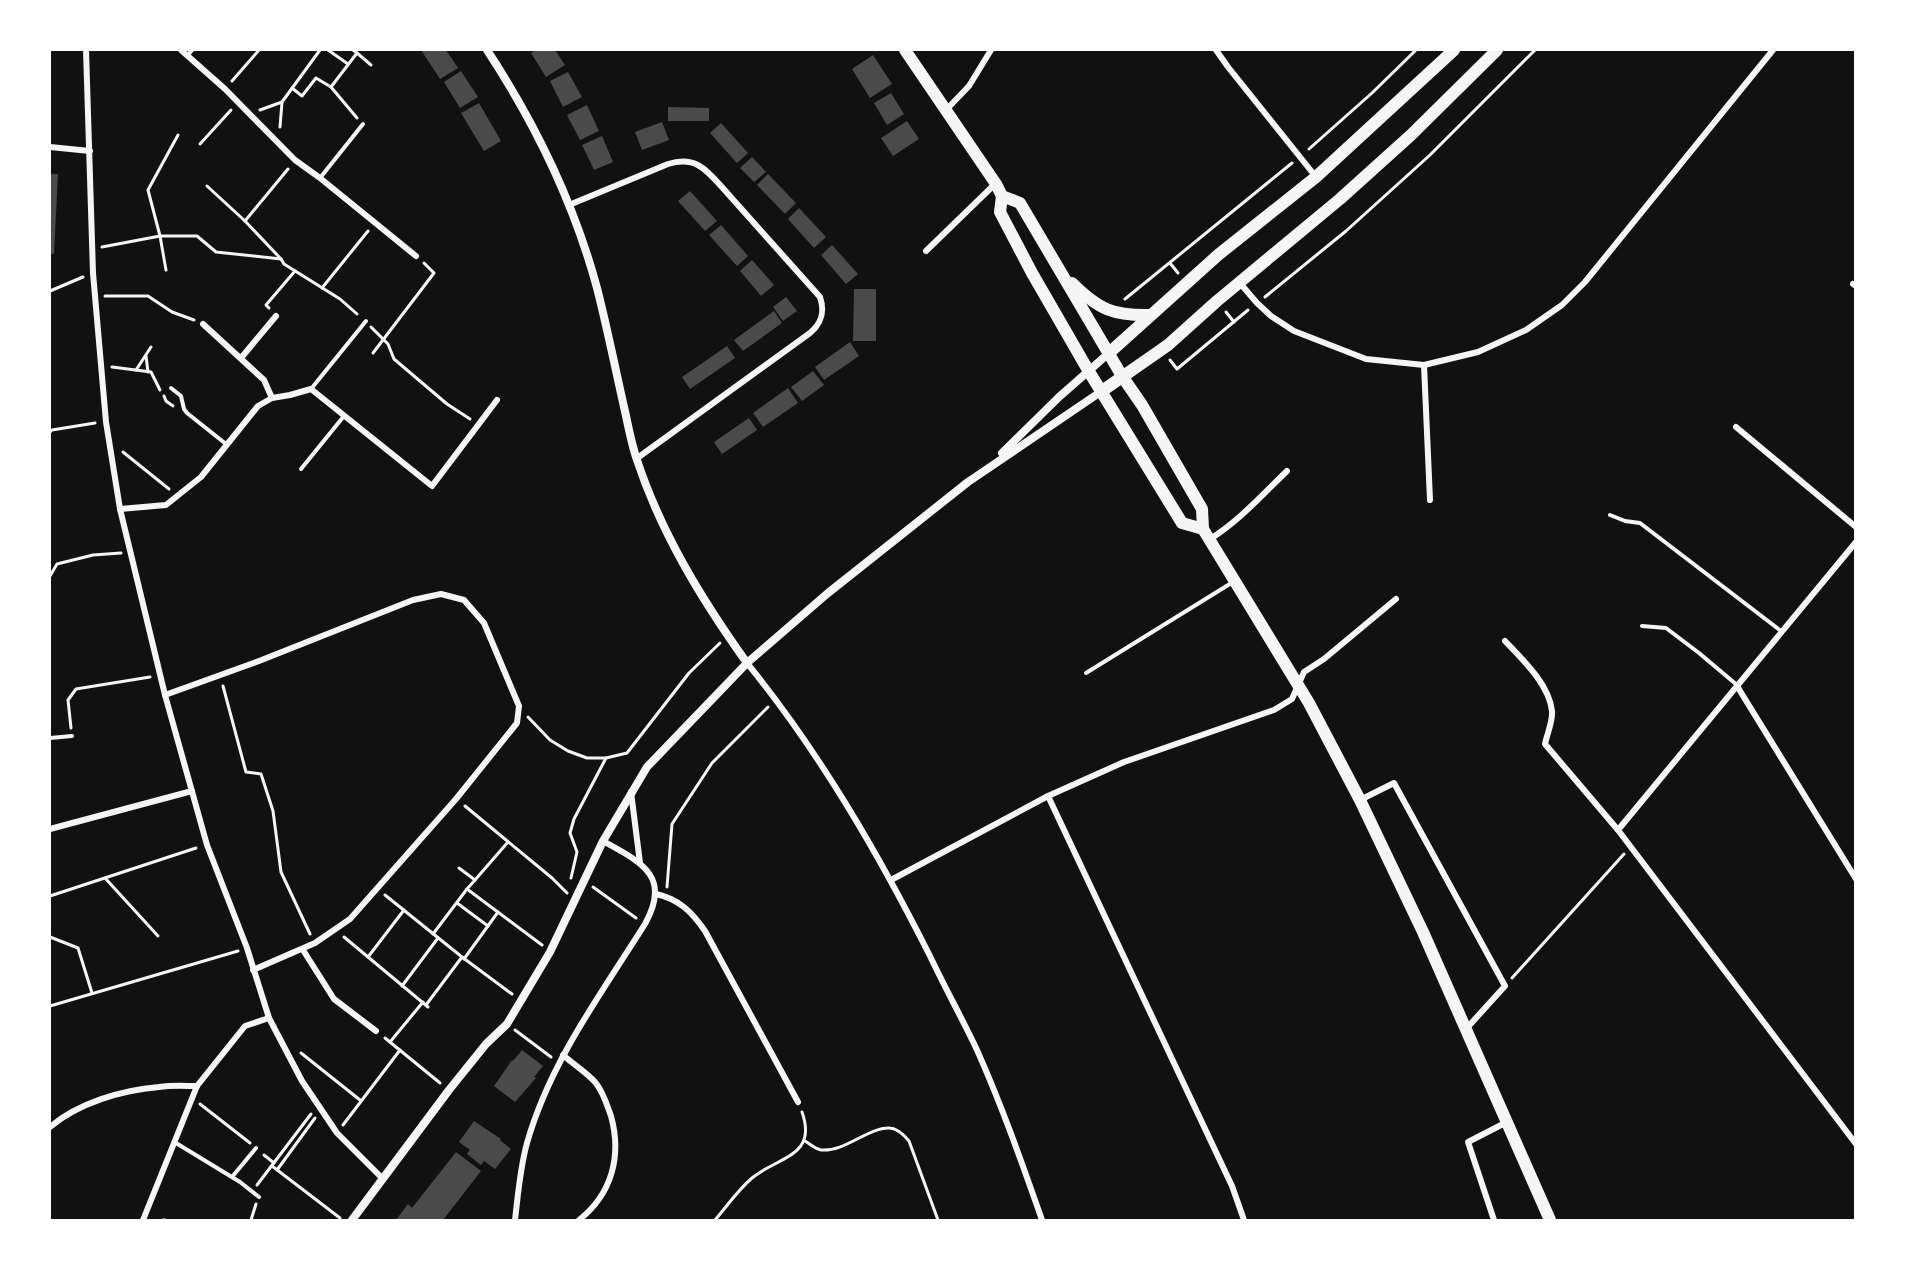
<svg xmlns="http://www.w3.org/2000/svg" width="1905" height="1270" viewBox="0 0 1905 1270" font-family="'IBM Plex Sans',sans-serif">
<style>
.building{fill:#4a4a4a}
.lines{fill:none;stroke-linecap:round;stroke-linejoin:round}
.path{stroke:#f5f5f5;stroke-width:3}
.service{stroke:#f5f5f5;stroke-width:4}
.minor{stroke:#f5f5f5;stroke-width:6}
.tertiary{stroke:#f5f5f5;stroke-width:8}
.trunk{stroke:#f5f5f5;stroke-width:12}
</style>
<rect width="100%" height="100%" fill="#111"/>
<g class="building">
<path d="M 421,50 L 446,50 L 458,68 L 440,79 Z"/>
<path d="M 536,50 L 555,50 L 565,65 L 546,77 L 531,53 Z"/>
<path d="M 873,55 L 892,84 L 870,98 L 852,69 Z"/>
<path d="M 461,71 L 478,97 L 460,108 L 444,82 Z"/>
<path d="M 568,72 L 582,97 L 563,107 L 550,81 Z"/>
<path d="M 891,93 L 904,114 L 887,125 L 874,103 Z"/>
<path d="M 479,103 L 501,141 L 484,151 L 461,113 Z"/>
<path d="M 587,105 L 599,131 L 580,140 L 567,115 Z"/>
<path d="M 668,107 L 709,108 L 709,121 L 668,121 Z"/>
<path d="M 907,121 L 919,139 L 893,156 L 881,138 Z"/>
<path d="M 662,122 L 669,140 L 642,150 L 635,132 Z"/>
<path d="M 721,123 L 748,153 L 737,163 L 710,133 Z"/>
<path d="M 602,136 L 613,162 L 594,170 L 582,145 Z"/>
<path d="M 752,157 L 766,172 L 754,182 L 740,168 Z"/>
<path d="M 50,174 L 58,174 L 54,254 L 50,254 Z"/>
<path d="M 768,174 L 796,203 L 785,214 L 757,185 Z"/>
<path d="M 690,191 L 717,221 L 705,231 L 678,201 Z"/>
<path d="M 799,208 L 826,237 L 814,248 L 788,219 Z"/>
<path d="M 721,225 L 748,256 L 737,266 L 709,235 Z"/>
<path d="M 832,245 L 858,274 L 846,284 L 821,255 Z"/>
<path d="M 752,260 L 774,285 L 761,296 L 740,271 Z"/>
<path d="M 854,289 L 876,289 L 876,341 L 853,341 Z"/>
<path d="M 786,297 L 797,311 L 783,321 L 773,307 Z"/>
<path d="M 774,311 L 782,323 L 743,351 L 734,340 Z"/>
<path d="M 850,342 L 859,356 L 824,380 L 815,367 Z"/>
<path d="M 727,346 L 735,358 L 690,389 L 682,377 Z"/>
<path d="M 813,371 L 824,385 L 802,401 L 791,387 Z"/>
<path d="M 788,388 L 798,403 L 763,427 L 753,413 Z"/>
<path d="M 749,418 L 757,430 L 722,454 L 714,442 Z"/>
<path d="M 522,1050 L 543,1066 L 534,1077 L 536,1078 L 515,1102 L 494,1086 L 512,1060 L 513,1061 Z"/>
<path d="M 474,1121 L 501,1139 L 500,1140 L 511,1149 L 495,1169 L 484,1161 L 481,1165 L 467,1154 L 470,1150 L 459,1142 Z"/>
<path d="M 456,1152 L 481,1171 L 443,1220 L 396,1220 L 408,1204 L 412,1208 Z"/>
</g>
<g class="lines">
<g class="path">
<path d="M 328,50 L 348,64"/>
<path d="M 357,53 L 371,65"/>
<path d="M 232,81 L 259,50"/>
<path d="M 331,87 L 357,118"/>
<path d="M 292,88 L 302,96 L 316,78 L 331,87 L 357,53 L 353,50"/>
<path d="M 260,110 L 282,102 L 320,50"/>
<path d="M 280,127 L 282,102"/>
<path d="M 200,144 L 231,110"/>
<path d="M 1309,149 L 1372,93 L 1416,50"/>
<path d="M 207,186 L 245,221"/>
<path d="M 102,247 L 160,236 L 197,236 L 216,252 L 281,259 L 284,264 L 340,299 L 357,314"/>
<path d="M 281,259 L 245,221 L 288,169"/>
<path d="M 1170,263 L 1178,273"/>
<path d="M 166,270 L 160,236 L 148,190 L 178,135"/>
<path d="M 322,288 L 368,231"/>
<path d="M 50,291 L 83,277"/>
<path d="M 105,296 L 148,296 L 172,312 L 194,320"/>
<path d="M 1265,297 L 1346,231 L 1430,155 L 1535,50"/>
<path d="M 1125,299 L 1292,163"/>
<path d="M 269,308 L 266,305 L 295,271"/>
<path d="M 1226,312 L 1234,322"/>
<path d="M 371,327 L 388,344 L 394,359 L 447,404 L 470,419"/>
<path d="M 373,353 L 434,273 L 424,263"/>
<path d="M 146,356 L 148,372"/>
<path d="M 1170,360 L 1177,369 L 1248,310"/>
<path d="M 112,367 L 151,372 L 160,390"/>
<path d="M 136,370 L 151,347"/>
<path d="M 164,396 L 166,401 L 173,406"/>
<path d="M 50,432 L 52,430 L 95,423"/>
<path d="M 123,452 L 169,489"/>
<path d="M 50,576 L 57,564 L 93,555 L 121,553"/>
<path d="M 223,686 L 246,772 L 261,774 L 273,811 L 281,872 L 310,934"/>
<path d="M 528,717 L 550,740 L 568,751 L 587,758 L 606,758 L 627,753 L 689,673 L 720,643"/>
<path d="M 71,728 L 68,700 L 76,689 L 150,677"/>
<path d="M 465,806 L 552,878 L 567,893"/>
<path d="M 459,868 L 475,880 L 467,889 L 542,945"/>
<path d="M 105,878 L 158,936"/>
<path d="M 571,878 L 577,852 L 570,833 L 574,819 L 606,758"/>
<path d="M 475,880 L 508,842"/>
<path d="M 593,887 L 636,918"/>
<path d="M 667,887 L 672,824 L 712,763 L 768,707"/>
<path d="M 385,895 L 462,957 L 512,994"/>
<path d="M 50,896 L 196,848"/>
<path d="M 457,903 L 488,926"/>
<path d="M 433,934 L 467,889"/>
<path d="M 50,937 L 78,948 L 92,993"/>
<path d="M 344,937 L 428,1007"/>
<path d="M 368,957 L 404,910"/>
<path d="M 464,959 L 498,912"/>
<path d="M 1512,978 L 1624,854"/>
<path d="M 402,986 L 438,938"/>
<path d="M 426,1005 L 462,957"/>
<path d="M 50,1006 L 238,951"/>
<path d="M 515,1030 L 551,1057"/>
<path d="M 385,1038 L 440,1083"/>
<path d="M 390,1042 L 423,1002"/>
<path d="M 301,1053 L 360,1100"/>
<path d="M 200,1104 L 250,1143"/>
<path d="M 343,1125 L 400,1050"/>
<path d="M 805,1141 C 810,1144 815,1149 821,1150 C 845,1152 867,1128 889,1128 C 897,1128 904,1135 909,1141 L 938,1220"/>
<path d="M 264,1155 L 274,1163"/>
<path d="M 272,1166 L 340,1218"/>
<path d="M 277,1170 L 315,1118"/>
<path d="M 257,1185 L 311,1114"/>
<path d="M 163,1220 L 165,1220"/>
<path d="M 251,1220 L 256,1204"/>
<path d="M 715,1220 C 727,1206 738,1190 752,1178 C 777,1157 818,1157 802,1112"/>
</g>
<g class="service">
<path d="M 188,55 L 192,50"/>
<path d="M 320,178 L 363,124"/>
<path d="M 171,388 L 181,396 L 184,409 L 187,413 L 226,444"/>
<path d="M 311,389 L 366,321"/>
<path d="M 301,469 L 344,416"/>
<path d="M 1610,515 L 1625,521 L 1640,523 L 1781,631"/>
<path d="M 1642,626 L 1666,628 L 1699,653 L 1737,685"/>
<path d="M 1086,673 L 1233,582"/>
<path d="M 50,738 L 72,736"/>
<path d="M 176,1143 L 240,1182 L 259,1197"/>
<path d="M 232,1177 L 256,1148"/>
</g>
<g class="minor">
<path d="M 86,50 L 93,273 L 106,422 L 120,509 L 165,695 L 207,845 L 247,948 L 269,1018 L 302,1081 L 337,1133 L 383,1179"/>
<path d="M 181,50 L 225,89 L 295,160 L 320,178 L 416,256"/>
<path d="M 1216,50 L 1228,67 L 1316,177"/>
<path d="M 946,110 L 969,86 L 991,50"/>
<path d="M 50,147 L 90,151"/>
<path d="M 569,205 L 668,164 C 694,156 705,168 721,186 L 820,297 C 825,312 822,323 810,333 L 636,459"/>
<path d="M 926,251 L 995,184"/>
<path d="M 1239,282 L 1257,303 L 1271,316 L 1294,331 L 1366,359 L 1424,365 L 1478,352 L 1526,330 L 1562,305 L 1585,282 L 1773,50"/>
<path d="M 1853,284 L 1856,286"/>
<path d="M 203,324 L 264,380 L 272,398"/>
<path d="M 241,358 L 276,316"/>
<path d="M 1424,365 L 1430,500"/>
<path d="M 1736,427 L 1856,527"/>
<path d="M 120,509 L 166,505 L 201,477 L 258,406 L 272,398 L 290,395 L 311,389 L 432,486 L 497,400"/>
<path d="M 1210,539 C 1239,521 1262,495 1287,471"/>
<path d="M 1505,641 C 1523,660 1549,684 1552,711 C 1553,721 1547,734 1545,744 L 1618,830 L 1856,1144"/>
<path d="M 747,663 C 820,753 878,853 930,956 C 945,988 962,1018 977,1050 C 1002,1106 1022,1163 1042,1220"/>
<path d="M 1737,686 L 1856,879"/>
<path d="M 165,695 L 259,661 L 413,600 L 441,594 L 464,600 L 484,623 L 519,706 L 517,723 L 456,799 L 350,919 L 315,943 L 253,970"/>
<path d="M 631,792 L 640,863"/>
<path d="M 1048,796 L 1232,1186 L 1244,1220"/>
<path d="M 1360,800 L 1394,783 L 1505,986 L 1466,1029"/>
<path d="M 50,829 L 192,791"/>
<path d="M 1618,830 L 1856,542"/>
<path d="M 891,880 L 1048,796 L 1124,762 L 1274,710 L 1292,699 L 1304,672 L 1324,659 L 1396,599"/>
<path d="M 656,894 C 679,899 692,912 705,931 L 798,1102"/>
<path d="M 303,950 L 334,999 L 376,1031"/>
<path d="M 563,1055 C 573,1064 586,1072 595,1082 C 603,1091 607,1105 611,1116 C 622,1156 612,1194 579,1220"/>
<path d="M 50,1127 C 78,1103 122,1090 159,1087 C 172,1085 185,1086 197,1086"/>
<path d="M 143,1220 L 197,1086 L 245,1026 L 269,1018"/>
<path d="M 515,1220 C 518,1195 520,1168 527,1143 C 550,1062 601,994 645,924 C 672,876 641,862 603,841"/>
<path d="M 1494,1220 L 1468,1142 L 1507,1122"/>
</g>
<g class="tertiary">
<path d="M 487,50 C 535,123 574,203 597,288 C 607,327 615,367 624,407 C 628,424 631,443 637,460 C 661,533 702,600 747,663"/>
<path d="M 1002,453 L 1059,397 L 1109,353"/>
<path d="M 352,1220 L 449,1090 L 486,1044 L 507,1024 L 550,952 L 603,841 L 647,767 L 747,663 L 828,593 L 968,482 L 1102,391"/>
</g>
<g class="trunk">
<path d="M 905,50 L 996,184 L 1002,196 L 1000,212 L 1032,273 L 1088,370 L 1182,523 L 1203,529"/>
<path d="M 1002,196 L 1020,203 L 1122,376 L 1142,405 L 1202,509 L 1203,529 L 1309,703 L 1360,800 L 1423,932 L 1550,1220"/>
<path d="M 1072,283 C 1099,310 1114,316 1151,315"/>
<path d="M 1109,353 L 1218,255 L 1316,177 L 1454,50"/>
<path d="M 1102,391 L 1168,345 L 1217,301 L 1340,199 L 1411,135 L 1497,50"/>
</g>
</g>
<rect width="1905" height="1270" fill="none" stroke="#ffffff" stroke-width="102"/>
</svg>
